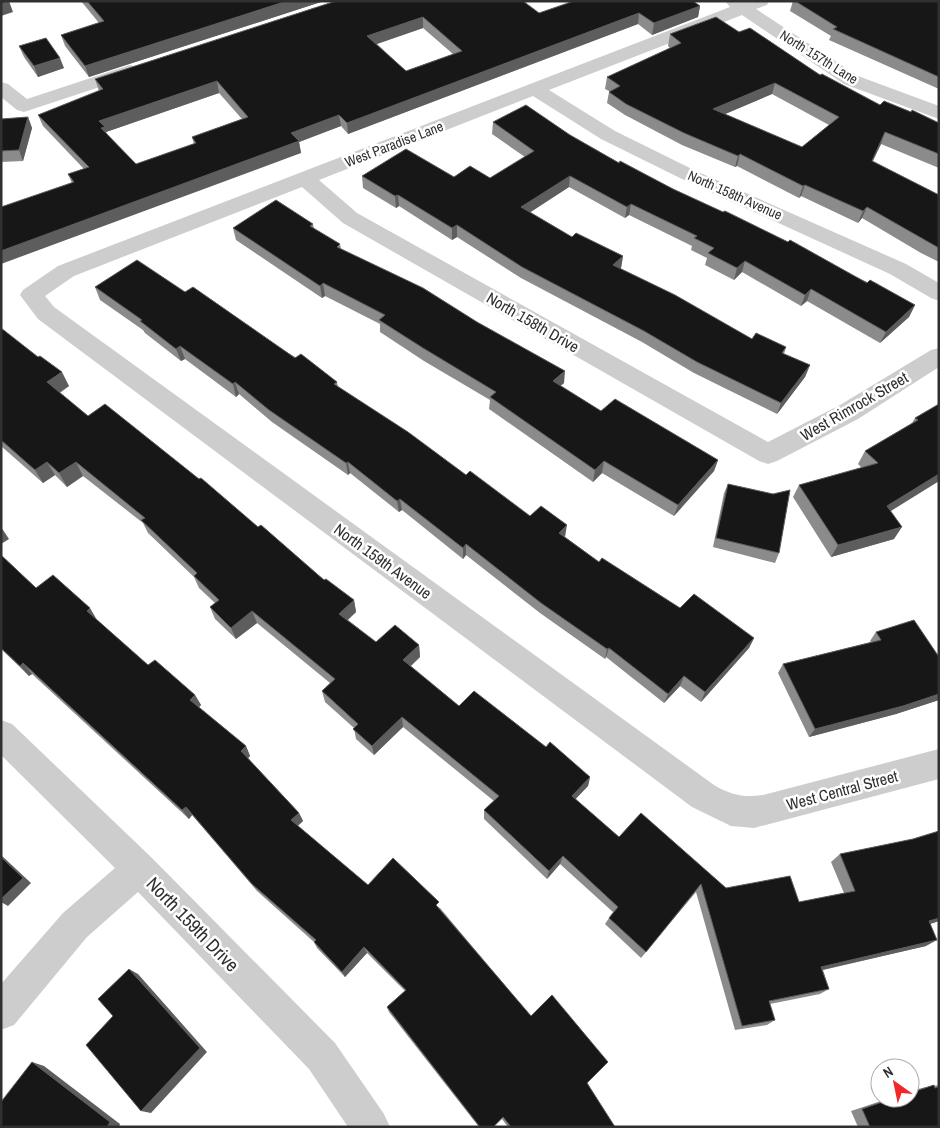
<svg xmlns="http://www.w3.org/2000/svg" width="940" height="1128" viewBox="0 0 940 1128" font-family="'Archivo Narrow',sans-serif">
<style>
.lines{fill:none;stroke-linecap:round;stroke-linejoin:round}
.minor{fill:#cdcdcd;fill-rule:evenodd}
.wall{fill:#8b8b8b;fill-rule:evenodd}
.shaded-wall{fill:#5d5d5d}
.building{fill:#171717;stroke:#5d5d5d;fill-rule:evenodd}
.labels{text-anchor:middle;stroke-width:5;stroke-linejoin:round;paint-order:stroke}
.far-street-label{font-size:14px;fill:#303030;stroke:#fff}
.street-label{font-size:16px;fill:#303030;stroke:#fff}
.near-street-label{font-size:19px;fill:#303030;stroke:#fff}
</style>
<rect width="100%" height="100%" fill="#fff"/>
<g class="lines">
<g class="minor">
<path d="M 725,1 L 769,1 L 767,5 L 756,9 L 858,76 L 939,106 L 939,119 L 844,84 L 742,15 L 549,90 L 615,131 L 696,171 L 906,264 L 939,283 L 939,301 L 931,298 L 890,274 L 682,179 L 601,139 L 533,96 L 319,180 L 357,213 L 768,442 L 840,405 L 931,350 L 939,348 L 939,367 L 858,419 L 777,461 L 768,464 L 759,461 L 343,223 L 302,187 L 74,276 L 45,296 L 54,307 L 714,785 C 731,795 744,798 763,795 L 939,749 L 939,779 L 754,828 L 731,826 L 692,807 L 38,319 L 20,295 L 23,290 L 58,266 L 730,7 Z"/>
<path d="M 130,65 L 136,67 L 139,71 L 136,75 L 24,112 L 17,110 L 1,97 L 1,82 L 8,84 L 27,99 Z"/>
<path d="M 1,720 L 12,724 L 151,857 L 335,1043 L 384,1114 L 390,1127 L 348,1127 L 309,1069 L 138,892 L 87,937 L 14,1025 L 1,1030 L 1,984 L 63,913 L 115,868 L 1,755 Z"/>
</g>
</g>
<g class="wall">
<path d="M 81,1 L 324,1 L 89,77 L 65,46 L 61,35 L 99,23 Z"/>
<path d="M 336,1 L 539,13 L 700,6 L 698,17 L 652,35 L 638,24 L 348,134 L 341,126 L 299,142 L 301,153 L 72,183 L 68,174 L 84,169 L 43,126 L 38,115 L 99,91 L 95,79 ZM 423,28 L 453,54 L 406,71 L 377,44 ZM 219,93 L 242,119 L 192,137 L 194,144 L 136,164 L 107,135 L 106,132 Z"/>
<path d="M 793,1 L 939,1 L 939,89 L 829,40 L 831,36 L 790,11 Z"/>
<path d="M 739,32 L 820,75 L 880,105 L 939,123 L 939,168 L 881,144 L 873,161 L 939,195 L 939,262 L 921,253 L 862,218 L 858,223 L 801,196 L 799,198 L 737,166 L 735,167 L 682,145 L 625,115 L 607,103 L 609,92 L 609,91 L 605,89 L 607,77 L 670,48 L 668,46 L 670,34 ZM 772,94 L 829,125 L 802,147 L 725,114 Z"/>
<path d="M 19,46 L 64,68 L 38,77 L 24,57 Z"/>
<path d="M 28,117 L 32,128 L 23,161 L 1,162 L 1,119 Z"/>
<path d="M 493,122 L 570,135 L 619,163 L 915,305 L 909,317 L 880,343 L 807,301 L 801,306 L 742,272 L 734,280 L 705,265 L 707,258 L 691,250 L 692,246 L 629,215 L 625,218 L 569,187 L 530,212 L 572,237 L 623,256 L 621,268 L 620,269 L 752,339 L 786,347 L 784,354 L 810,365 L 805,377 L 777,414 L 694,373 L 642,342 L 521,278 L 457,237 L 452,240 L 399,206 L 396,208 L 363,188 L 362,176 L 454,177 L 490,178 L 525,157 L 492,134 Z"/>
<path d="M 313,224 L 314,229 L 340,244 L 341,249 L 564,383 L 560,386 L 601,411 L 718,460 L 714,471 L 674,516 L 602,473 L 593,482 L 489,409 L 490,400 L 424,361 L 380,332 L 380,324 L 325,296 L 322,298 L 236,240 L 233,228 Z"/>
<path d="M 95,287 L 185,292 L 337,382 L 338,387 L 466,475 L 530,516 L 565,537 L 599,562 L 680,608 L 754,638 L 749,648 L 701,702 L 680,686 L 664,703 L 606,657 L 605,659 L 540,613 L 466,555 L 463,559 L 402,510 L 399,512 L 350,473 L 348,475 L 272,422 L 239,394 L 236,397 L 185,359 L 181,361 L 145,333 L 143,330 L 100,300 Z"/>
<path d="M 1,328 L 69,386 L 60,393 L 88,416 L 258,527 L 324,580 L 354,600 L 356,612 L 348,620 L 376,642 L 419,645 L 420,657 L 411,666 L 459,706 L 546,747 L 590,777 L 588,786 L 575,799 L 619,837 L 726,888 L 799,902 L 844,893 L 831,862 L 840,854 L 913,839 L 939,831 L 939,921 L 930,924 L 926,946 L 823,970 L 829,989 L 820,994 L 770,1004 L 775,1020 L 767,1025 L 735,1030 L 696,892 L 641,958 L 605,924 L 613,912 L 560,864 L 547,879 L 484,819 L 484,810 L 494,801 L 403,727 L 374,755 L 356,739 L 354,728 L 325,702 L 322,691 L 330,683 L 257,623 L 236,639 L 215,619 L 210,607 L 215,603 L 199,588 L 194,577 L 148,533 L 143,523 L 83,476 L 67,487 L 55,475 L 43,483 L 1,446 Z"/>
<path d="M 939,404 L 939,481 L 891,511 L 894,539 L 831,557 L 793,497 L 799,485 L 862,468 L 858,464 L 865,451 L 912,423 L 915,418 Z"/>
<path d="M 728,484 L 779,553 L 775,563 L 713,547 L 724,493 Z"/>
<path d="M 1,555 L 36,588 L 97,620 L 148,665 L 195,695 L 201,705 L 199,707 L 246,746 L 250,756 L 248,758 L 299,813 L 303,821 L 298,826 L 368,885 L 440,908 L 587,1083 L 615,1127 L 508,1127 L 502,1119 L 494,1127 L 479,1127 L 389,1012 L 387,1007 L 405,991 L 367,953 L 345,977 L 317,948 L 314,942 L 257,891 L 192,815 L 189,819 L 32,674 L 29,676 L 1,649 Z"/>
<path d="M 876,632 L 939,657 L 939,700 L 896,714 L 809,737 L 778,673 L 783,664 L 871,642 L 870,641 Z"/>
<path d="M 934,1085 L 934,1086 L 939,1085 L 939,1127 L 858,1127 L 851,1111 L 890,1098 L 910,1098 L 910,1091 Z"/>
</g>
<g class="shaded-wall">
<path d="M 9,1 L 13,12 L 1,16 L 1,4 Z"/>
<path d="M 287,1 L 324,1 L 89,77 L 85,66 Z"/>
<path d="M 700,6 L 698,17 L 652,35 L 654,23 Z"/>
<path d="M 639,13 L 638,24 L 348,134 L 347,123 Z"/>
<path d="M 423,17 L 423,28 L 368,47 L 367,36 Z"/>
<path d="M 60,58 L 64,68 L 38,77 L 34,66 Z"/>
<path d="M 217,81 L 219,93 L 106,132 L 109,138 L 105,140 L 99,121 Z"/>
<path d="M 775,83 L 772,94 L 711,120 L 713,109 Z"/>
<path d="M 339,115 L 341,126 L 299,142 L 301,153 L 1,264 L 1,251 L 291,133 Z"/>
<path d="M 28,117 L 32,128 L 23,161 L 19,150 Z"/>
<path d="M 885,132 L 881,144 L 867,172 L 872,161 Z"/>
<path d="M 740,154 L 737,166 L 735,167 L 738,156 Z"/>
<path d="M 570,176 L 569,187 L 520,219 L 521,207 Z"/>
<path d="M 805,185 L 801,196 L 799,198 L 803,186 Z"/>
<path d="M 398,195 L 399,206 L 396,208 L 395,196 Z"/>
<path d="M 631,204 L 629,215 L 625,218 L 627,207 Z"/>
<path d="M 867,207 L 862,218 L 858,223 L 863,211 Z"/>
<path d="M 457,225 L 457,237 L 452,240 L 452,228 Z"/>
<path d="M 623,256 L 621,268 L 611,277 L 613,265 Z"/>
<path d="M 745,261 L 742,272 L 734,280 L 737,268 Z"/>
<path d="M 323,283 L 325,296 L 322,298 L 320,286 Z"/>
<path d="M 811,289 L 807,301 L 801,306 L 805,295 Z"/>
<path d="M 915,305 L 909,317 L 880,343 L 886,332 Z"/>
<path d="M 180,346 L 185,359 L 181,361 L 176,349 Z"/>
<path d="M 810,365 L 805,377 L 777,414 L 781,403 Z"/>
<path d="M 565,371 L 564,383 L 552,393 L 553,381 Z"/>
<path d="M 62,372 L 69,386 L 54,396 L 47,382 Z"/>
<path d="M 235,382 L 239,394 L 236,397 L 233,384 Z"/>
<path d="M 718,460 L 714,471 L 674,516 L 678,505 Z"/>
<path d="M 604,461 L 602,473 L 593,482 L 595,470 Z"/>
<path d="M 47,462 L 55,475 L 43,483 L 35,470 Z"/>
<path d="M 76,462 L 83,476 L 67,487 L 59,473 Z"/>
<path d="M 348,462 L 350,473 L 348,475 L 346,463 Z"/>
<path d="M 939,474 L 939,481 L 879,518 L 887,506 Z"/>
<path d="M 400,499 L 402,510 L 399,512 L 397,501 Z"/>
<path d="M 567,525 L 565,537 L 559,533 Z"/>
<path d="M 1,527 L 9,539 L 1,544 Z"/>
<path d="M 902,527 L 894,539 L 831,557 L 838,545 Z"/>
<path d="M 466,544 L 466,555 L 463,559 L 463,548 Z"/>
<path d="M 354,600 L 356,612 L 342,625 L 339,614 Z"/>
<path d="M 90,608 L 97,620 L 94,622 L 87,611 Z"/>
<path d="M 252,611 L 257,623 L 236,639 L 231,628 Z"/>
<path d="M 754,638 L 749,648 L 701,702 L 705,692 Z"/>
<path d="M 419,645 L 420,657 L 405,671 L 403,660 Z"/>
<path d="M 609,648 L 606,657 L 605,659 L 607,649 Z"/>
<path d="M 23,663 L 32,674 L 29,676 L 20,666 Z"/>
<path d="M 684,676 L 680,686 L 664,703 L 668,694 Z"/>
<path d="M 939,694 L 939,700 L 896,714 L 809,737 L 815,729 Z"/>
<path d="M 195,695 L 201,705 L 196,710 L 190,700 Z"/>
<path d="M 402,717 L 403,727 L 374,755 L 372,746 Z"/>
<path d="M 246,746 L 250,756 L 246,760 L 241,751 Z"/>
<path d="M 590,777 L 588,786 L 570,805 L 572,796 Z"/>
<path d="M 186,807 L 192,815 L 189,819 L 182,810 Z"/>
<path d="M 299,813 L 303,821 L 295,828 L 291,820 Z"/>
<path d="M 1,855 L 31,883 L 8,906 L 1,902 Z"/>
<path d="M 563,856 L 560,864 L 547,879 L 549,871 Z"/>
<path d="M 939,918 L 939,921 L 918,928 L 929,921 Z"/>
<path d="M 937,940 L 926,946 L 813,972 L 821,967 Z"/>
<path d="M 364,947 L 367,953 L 345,977 L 342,972 Z"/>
<path d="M 129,969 L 138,974 L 207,1052 L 151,1113 L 141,1111 Z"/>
<path d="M 32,1062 L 44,1066 L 120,1124 L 119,1127 L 107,1127 Z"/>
</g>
<g class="building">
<path d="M 1,1 L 9,1 L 1,4 Z"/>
<path d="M 87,1 L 287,1 L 85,66 L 61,35 L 104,21 Z"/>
<path d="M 336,1 L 523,1 L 539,13 L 574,1 L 693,1 L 700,6 L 654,23 L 639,13 L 347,123 L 339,115 L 291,133 L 299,141 L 1,251 L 1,207 L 74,182 L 68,174 L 89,167 L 38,115 L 103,89 L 95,79 ZM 423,17 L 462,51 L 406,71 L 367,36 ZM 217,81 L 248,117 L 192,137 L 196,143 L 136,164 L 101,128 L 105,127 L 99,121 Z"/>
<path d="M 795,1 L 939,1 L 939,77 L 833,29 L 837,27 Z"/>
<path d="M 716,17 L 739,32 L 750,28 L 820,75 L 822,74 L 880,105 L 884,101 L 911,112 L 912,110 L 939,123 L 939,154 L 885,132 L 872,161 L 939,195 L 939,248 L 867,207 L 863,211 L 805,185 L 803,186 L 740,154 L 738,156 L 684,133 L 626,104 L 609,92 L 620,86 L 607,77 L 681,43 L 670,34 ZM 775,83 L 839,117 L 802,147 L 713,109 Z"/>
<path d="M 46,38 L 60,58 L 34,66 L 19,46 Z"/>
<path d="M 526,105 L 570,135 L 619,163 L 620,161 L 673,189 L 723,212 L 725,211 L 788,242 L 790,240 L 867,283 L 870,280 L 915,305 L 886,332 L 811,289 L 805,295 L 745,261 L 737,268 L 708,253 L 714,248 L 694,238 L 697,236 L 631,204 L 627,207 L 570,176 L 521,207 L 572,237 L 576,233 L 623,256 L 613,265 L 675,295 L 752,339 L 756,333 L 786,347 L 782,353 L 810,365 L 781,403 L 697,362 L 644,331 L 522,267 L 457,225 L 452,228 L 398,195 L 395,196 L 362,176 L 406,149 L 454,177 L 470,166 L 490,178 L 534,151 L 493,122 Z"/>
<path d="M 28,117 L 19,150 L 1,151 L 1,119 Z"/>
<path d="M 276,200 L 313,224 L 310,226 L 340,244 L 337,247 L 423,288 L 477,322 L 565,371 L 553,381 L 601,411 L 615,399 L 718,460 L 678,505 L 604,461 L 595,470 L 490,397 L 496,392 L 423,348 L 379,320 L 385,315 L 323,283 L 320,286 L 233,228 Z"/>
<path d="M 137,260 L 185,292 L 193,287 L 295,358 L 301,354 L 337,382 L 334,384 L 408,432 L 466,475 L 470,471 L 530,516 L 541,506 L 567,525 L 559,533 L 599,562 L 602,558 L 680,608 L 694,594 L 754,638 L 705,692 L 684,676 L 668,694 L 609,648 L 607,649 L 541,603 L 466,544 L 463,548 L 400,499 L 397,501 L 348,462 L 346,463 L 269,410 L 235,382 L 233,384 L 180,346 L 176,349 L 140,321 L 142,320 L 95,287 Z"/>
<path d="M 1,328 L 38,357 L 40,356 L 62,372 L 47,382 L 88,416 L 105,404 L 199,479 L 201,478 L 258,527 L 261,525 L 324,580 L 326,579 L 354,600 L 339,614 L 376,642 L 395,625 L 419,645 L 403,660 L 459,706 L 474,691 L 546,747 L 550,742 L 590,777 L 572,796 L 619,837 L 641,813 L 726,888 L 790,876 L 799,902 L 855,891 L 840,854 L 913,839 L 939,831 L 939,918 L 929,921 L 937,940 L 821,967 L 829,989 L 769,1001 L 775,1020 L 742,1026 L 701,884 L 646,952 L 609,918 L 618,907 L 563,856 L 549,871 L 484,810 L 499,796 L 402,717 L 372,746 L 353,729 L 358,724 L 322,691 L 335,679 L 252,611 L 231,628 L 210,607 L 219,600 L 194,576 L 197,573 L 141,520 L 145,518 L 76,462 L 59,473 L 47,462 L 35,470 L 1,440 Z"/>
<path d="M 939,404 L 939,474 L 887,506 L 902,527 L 838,545 L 799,485 L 878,463 L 865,451 L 918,420 L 915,418 Z"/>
<path d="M 728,484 L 773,494 L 790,490 L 779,553 L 716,538 Z"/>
<path d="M 1,555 L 36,588 L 53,575 L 90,608 L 87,611 L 148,665 L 155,660 L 195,695 L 190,700 L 246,746 L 241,751 L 299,813 L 291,820 L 368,885 L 393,858 L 439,902 L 436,905 L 531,1016 L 552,995 L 608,1062 L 587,1083 L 615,1127 L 511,1127 L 503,1117 L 493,1127 L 480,1127 L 387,1007 L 406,990 L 364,947 L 342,972 L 314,942 L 316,940 L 252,884 L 186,807 L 182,810 L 23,663 L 20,666 L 1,648 Z"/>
<path d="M 914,620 L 939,657 L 939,694 L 903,706 L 815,729 L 783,664 L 881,640 L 876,632 Z"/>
<path d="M 1,857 L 23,878 L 1,899 Z"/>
<path d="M 129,969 L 200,1048 L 141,1111 L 86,1045 L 113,1016 L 98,999 Z"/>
<path d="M 32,1062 L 110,1122 L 107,1127 L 1,1127 L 1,1102 Z"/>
<path d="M 934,1085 L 935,1088 L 939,1087 L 939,1127 L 870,1127 L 862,1109 L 894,1098 L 910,1098 L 910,1093 Z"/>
</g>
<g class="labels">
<g class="far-street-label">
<text transform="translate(819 57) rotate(32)" y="5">North 157th Lane</text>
<text transform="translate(394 144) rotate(-21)" y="5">West Paradise Lane</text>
<text transform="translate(735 195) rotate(24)" y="5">North 158th Avenue</text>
</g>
<g class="street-label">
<text transform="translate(533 322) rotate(30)" y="6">North 158th Drive</text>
<text transform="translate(854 406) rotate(-30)" y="6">West Rimrock Street</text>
<text transform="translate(383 561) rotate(36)" y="6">North 159th Avenue</text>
<text transform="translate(842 790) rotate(-15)" y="6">West Central Street</text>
</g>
<g class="near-street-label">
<text transform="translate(193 924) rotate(46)" y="7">North 159th Drive</text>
</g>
</g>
<rect width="940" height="1128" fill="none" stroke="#303030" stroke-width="5"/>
<g transform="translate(895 1083) rotate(327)"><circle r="24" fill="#ffffff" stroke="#acacac"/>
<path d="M0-4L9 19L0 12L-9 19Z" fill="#f22729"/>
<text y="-8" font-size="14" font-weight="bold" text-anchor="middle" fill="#303030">N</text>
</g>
</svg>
